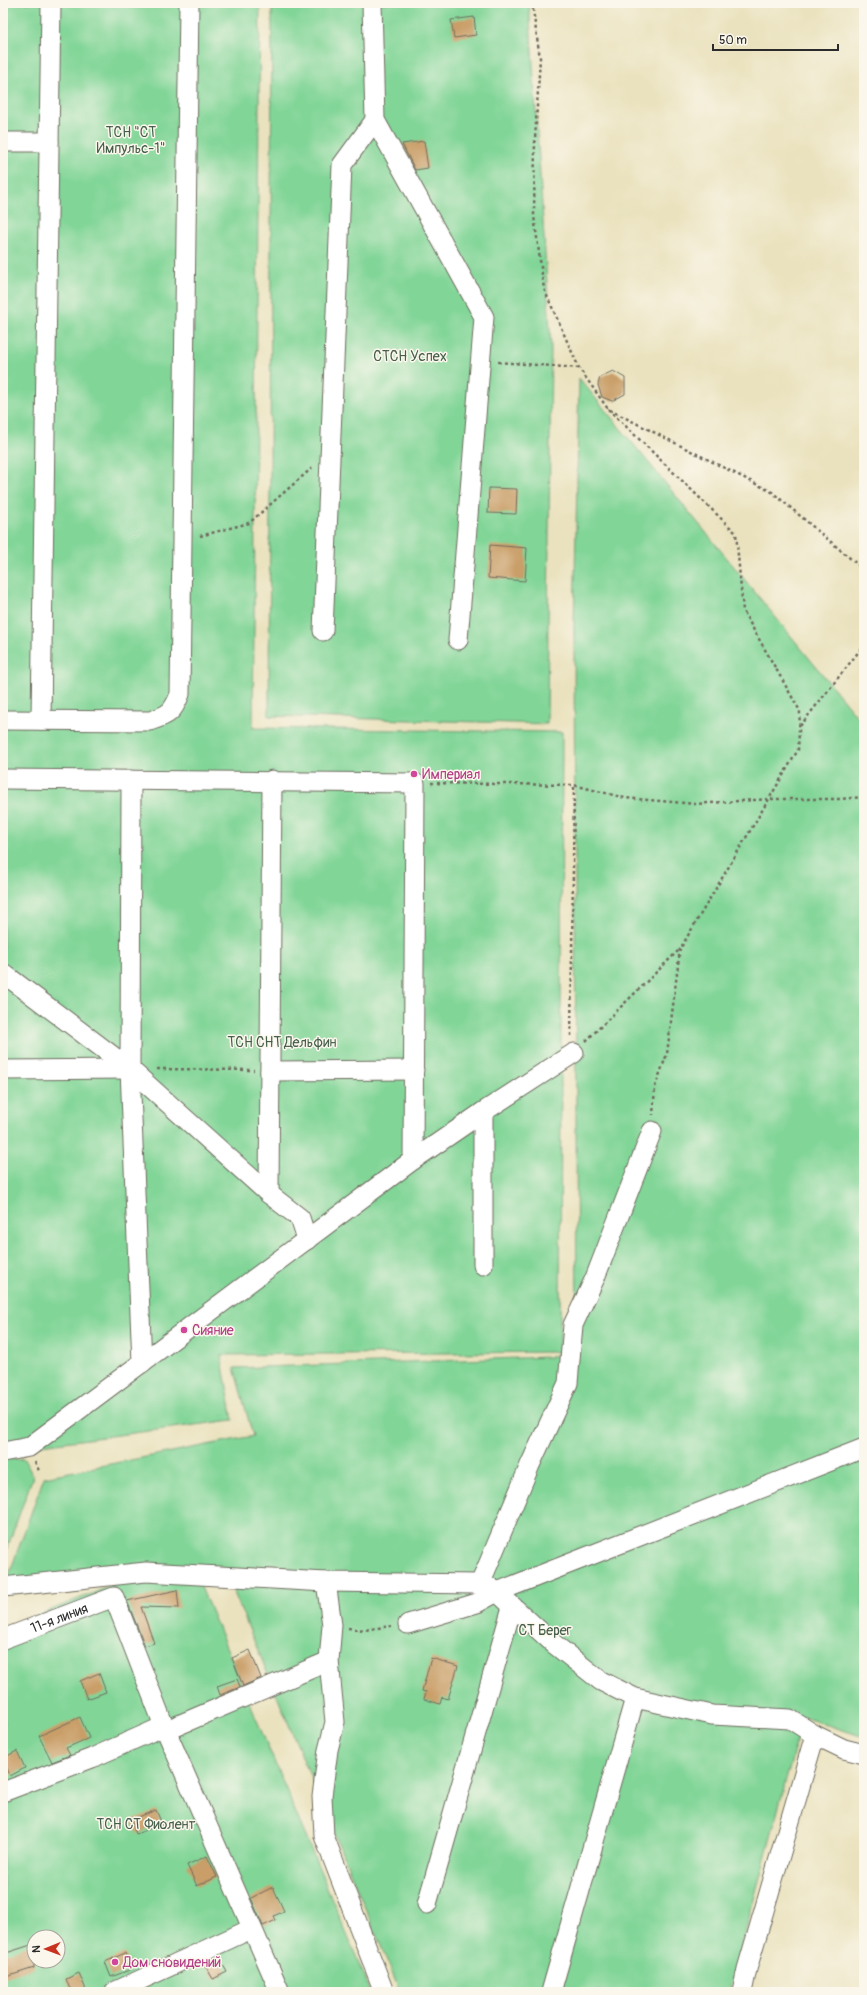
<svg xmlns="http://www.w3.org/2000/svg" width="867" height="1995" viewBox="0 0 867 1995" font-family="Pangolin,sans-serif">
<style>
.green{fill:#81d597;stroke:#568061;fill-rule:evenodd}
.building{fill:#c99e68}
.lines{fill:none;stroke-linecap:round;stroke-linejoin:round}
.minor-casing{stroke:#6e6b5e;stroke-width:21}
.path{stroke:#6e6b5e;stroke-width:2.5;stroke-dasharray:3 3;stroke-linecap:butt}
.minor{stroke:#fff;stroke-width:19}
.hotel-dot{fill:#d1479c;stroke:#fbf7ec;stroke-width:1.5}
.labels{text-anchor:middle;stroke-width:3;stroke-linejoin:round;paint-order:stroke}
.park-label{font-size:14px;fill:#455e4b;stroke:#fbf7ec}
.hotel-label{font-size:14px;fill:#b23c85;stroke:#fbf7ec;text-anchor:start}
.street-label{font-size:14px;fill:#2b2b2b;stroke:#fbf7ec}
</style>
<rect width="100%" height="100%" fill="#fbf7ec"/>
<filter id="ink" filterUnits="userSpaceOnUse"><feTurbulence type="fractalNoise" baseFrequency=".025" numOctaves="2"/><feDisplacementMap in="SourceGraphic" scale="8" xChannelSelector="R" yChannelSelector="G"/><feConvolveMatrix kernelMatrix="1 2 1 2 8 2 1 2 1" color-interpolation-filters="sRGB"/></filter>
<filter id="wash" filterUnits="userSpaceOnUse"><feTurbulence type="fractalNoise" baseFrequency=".012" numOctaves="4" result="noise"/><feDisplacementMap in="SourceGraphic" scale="16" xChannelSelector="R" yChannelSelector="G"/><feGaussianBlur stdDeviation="0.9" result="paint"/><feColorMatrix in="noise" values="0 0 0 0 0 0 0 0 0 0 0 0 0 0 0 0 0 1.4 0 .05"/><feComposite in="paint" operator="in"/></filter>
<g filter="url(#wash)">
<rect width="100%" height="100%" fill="#eae2be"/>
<g class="green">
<path d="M 3,3 L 260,3 L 253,728 L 562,732 L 560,1352 L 221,1355 L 233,1420 L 3,1450 Z"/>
<path d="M 272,3 L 529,3 L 551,346 L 547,724 L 269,716 Z"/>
<path d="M 579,378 L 864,725 L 864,1737 L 803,1717 L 729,1992 L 400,1992 L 225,1571 L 6,1583 L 44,1477 L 253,1436 L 234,1368 L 577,1356 L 574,627 Z"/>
<path d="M 3,1458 L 24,1459 L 33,1476 L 3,1560 Z"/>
<path d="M 196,1575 L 371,1992 L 3,1992 L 3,1629 L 121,1582 ZM 34,1937 L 58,1937 L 58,1961 L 34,1961 Z"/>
</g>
<g id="blocks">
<g class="building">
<path d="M 474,17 L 476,35 L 454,38 L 451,20 Z"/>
<path d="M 424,141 L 428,168 L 415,170 L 402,144 Z"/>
<path d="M 613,371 L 625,378 L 625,394 L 612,401 L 602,397 L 598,385 L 600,377 Z"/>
<path d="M 489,488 L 517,489 L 516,514 L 488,513 Z"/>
<path d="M 490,545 L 527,548 L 525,581 L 488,578 Z"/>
<path d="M 177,1590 L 179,1608 L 141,1607 L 154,1643 L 145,1646 L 127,1601 Z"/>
<path d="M 250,1650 L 261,1678 L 243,1686 L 232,1658 Z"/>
<path d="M 431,1658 L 458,1666 L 448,1699 L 442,1697 L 440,1704 L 424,1699 L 426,1692 L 422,1691 Z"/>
<path d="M 99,1673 L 106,1692 L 87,1699 L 80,1681 Z"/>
<path d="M 237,1679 L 240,1687 L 220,1695 L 217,1686 Z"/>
<path d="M 80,1717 L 89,1738 L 66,1748 L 70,1755 L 52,1762 L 39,1736 Z"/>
<path d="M 17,1751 L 25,1768 L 10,1776 L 3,1758 Z"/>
<path d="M 156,1810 L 162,1824 L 136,1834 L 131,1820 Z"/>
<path d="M 207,1856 L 217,1877 L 197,1886 L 187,1865 Z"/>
<path d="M 273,1887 L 284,1911 L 274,1916 L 276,1920 L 263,1926 L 251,1898 Z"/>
<path d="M 34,1944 L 34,1968 L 3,1978 L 3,1954 Z"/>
<path d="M 125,1953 L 132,1969 L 111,1977 L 105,1962 Z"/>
<path d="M 219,1958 L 227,1972 L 213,1979 L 205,1965 Z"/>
<path d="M 79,1973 L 87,1992 L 71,1992 L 66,1979 Z"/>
</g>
</g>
</g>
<g filter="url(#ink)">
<use href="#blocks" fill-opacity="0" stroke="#6e6b5e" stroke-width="1"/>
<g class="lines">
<defs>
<g id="minor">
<path d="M 372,3 L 375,120 L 484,317 L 458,640"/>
<path d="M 3,142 L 49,142"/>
<path d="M 323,631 L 342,165 L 375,120"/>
<path d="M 3,720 L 150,721 C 169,715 173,712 180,694 L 189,3"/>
<path d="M 41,720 L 51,3"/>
<path d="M 3,779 L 415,783 L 413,1160"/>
<path d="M 131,780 L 130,1069 L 142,1363"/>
<path d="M 3,973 L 130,1069 L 269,1194 L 300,1218 L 307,1240"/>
<path d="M 3,1070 L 130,1069"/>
<path d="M 270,1071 L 414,1070"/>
<path d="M 483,1112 L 483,1265"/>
<path d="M 269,1194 L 272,780"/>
<path d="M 3,1452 L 29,1447 L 413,1160 L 483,1112 L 574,1053"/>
<path d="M 326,1582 L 332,1625 L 329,1661 L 335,1722 L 328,1750 L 322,1796 L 324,1836 L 384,1992"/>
<path d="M 480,1584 L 530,1465 L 568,1383 L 573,1325 L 595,1278 L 652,1131"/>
<path d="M 3,1587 L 146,1572 L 326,1582 L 477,1584 L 488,1586 L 497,1592 L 554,1644 L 601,1681 L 635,1698 L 712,1715 L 790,1719 L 815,1735 L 747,1969 L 742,1992"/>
<path d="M 408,1624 L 477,1603 L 497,1592 L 864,1448"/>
<path id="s1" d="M 3,1639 L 114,1597 L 164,1726 L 280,1992"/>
<path d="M 174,1727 L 329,1661"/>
<path d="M 815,1735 L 844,1749 L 864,1754"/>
<path d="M 3,1792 L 92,1758 L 164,1726"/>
<path d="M 427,1904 L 512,1607"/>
<path d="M 114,1992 L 251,1929"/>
<path d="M 551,1992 L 635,1698"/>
</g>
</defs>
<use href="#minor" class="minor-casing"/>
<g class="path">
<path d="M 532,3 L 540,58 L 535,139 L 534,216 L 544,289 L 579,368 L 608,409 L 772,492 L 864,570"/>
<path d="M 498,362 L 579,368"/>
<path d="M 608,409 L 736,533 L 743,611 L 800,711 L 798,750 L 680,949 L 667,1054 L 655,1087 L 653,1115"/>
<path d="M 200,536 L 249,523 L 312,468"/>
<path d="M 800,726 L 864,645"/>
<path d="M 431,783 L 574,785 L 625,798 L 695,804 L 769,799 L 841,799 L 864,797"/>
<path d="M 571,1036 L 574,785"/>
<path d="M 586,1041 L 680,949"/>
<path d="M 157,1069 L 254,1070"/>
<path d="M 35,1462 L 40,1473"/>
<path d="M 348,1628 L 364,1630 L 391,1626"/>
</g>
<use href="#minor" class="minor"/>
</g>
</g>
<g class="hotel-dot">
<circle cx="414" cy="774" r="4"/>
<circle cx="184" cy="1330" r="4"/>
<circle cx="115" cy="1962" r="4"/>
</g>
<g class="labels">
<g class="park-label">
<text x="131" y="137">ТСН "СТ<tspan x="131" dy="16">Импульс-1"</tspan></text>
<text x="410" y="361">СТСН Успех</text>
<text x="282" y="1047">ТСН СНТ Дельфин</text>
<text x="545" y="1635">СТ Берег</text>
<text x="146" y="1829">ТСН СТ Фиолент</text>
</g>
<g class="hotel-label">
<text x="422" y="779">Империал</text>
<text x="192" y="1335">Сияние</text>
<text x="123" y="1967">Дом сновидений</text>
</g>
<g class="street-label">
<text dy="5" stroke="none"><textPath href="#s1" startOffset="60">11-я линия</textPath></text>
</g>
</g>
<rect width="867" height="1995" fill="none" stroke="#fbf7ec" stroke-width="16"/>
<g transform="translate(46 1949) rotate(269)"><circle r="19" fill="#fbf7ec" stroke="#a8a59f"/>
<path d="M0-3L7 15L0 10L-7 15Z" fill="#c8321e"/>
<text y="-6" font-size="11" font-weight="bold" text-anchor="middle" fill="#2b2b2b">N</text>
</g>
<path d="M713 44v6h125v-6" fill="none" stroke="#2b2b2b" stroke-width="2"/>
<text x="719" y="44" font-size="12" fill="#2b2b2b" stroke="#fbf7ec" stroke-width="3" paint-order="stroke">50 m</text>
</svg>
